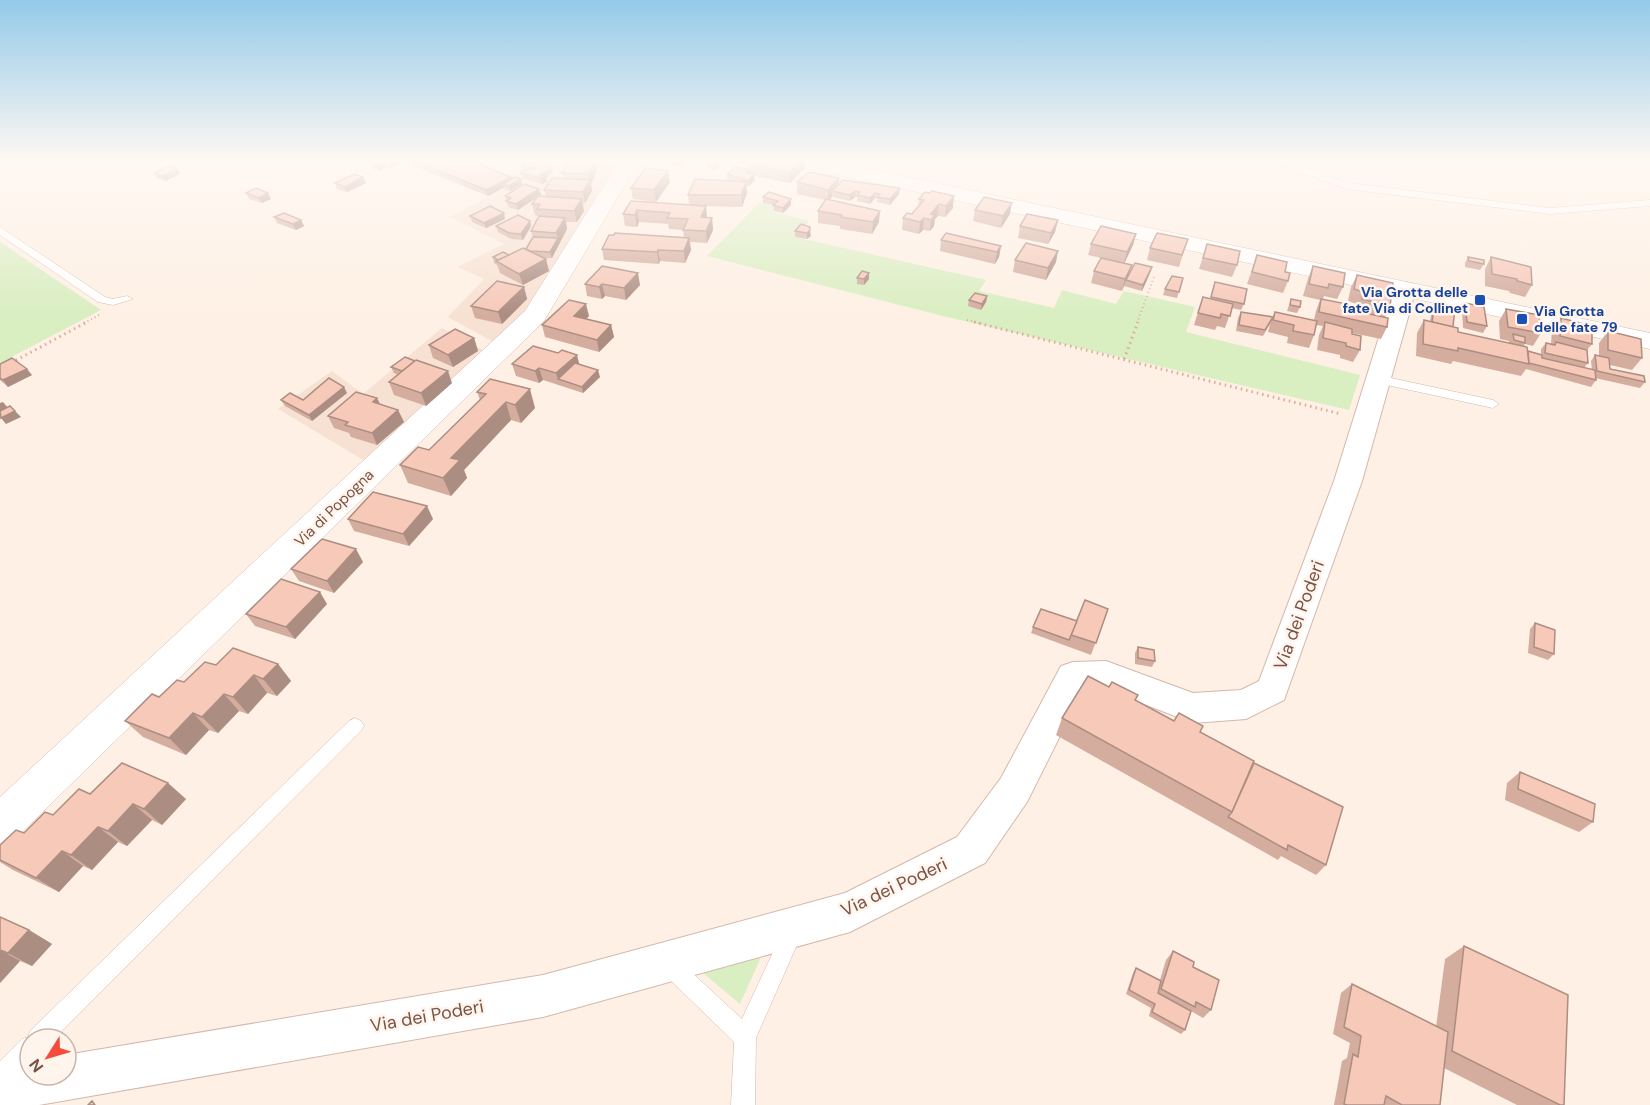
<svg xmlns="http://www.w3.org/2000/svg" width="1650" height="1105" viewBox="0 0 1650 1105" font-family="'DM Sans',sans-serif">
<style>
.residential{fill:#f7e1d2}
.green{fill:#d9eec1}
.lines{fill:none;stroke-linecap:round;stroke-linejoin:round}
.service-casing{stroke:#d4b8ab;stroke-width:1}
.minor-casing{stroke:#d4b8ab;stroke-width:2}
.tertiary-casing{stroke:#d4b8ab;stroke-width:1}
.secondary-casing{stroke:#d7b7a9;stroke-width:1}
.path-far1{stroke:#dcab9c;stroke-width:2;stroke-dasharray:1 3;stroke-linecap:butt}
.path{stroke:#dcab9c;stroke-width:3;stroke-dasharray:1.5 4;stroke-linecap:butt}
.service{fill:#fff;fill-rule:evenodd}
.minor{fill:#fff;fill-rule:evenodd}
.tertiary{fill:#fff;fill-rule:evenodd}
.secondary{fill:#fff;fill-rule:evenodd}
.wall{fill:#d4ad9f}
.shaded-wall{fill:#ac8d82}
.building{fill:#f6c9b9;stroke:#ac8d82;stroke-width:1.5}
.transit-dot{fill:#1a4fb4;stroke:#fff5ec;stroke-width:2}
.labels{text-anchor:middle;stroke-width:5;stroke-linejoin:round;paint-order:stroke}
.far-transit-label{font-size:14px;font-weight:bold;fill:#164399;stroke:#fff5ec;text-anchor:end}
.street-label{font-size:15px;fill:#7a5247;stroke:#fff5ec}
.near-street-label{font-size:18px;fill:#7a5247;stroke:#fff5ec}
</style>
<rect width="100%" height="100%" fill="#fef0e4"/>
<g class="residential">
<path d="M 536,160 L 617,160 L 528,311 L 497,344 L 448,317 L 484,279 L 457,267 L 504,244 L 450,217 L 517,181 L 504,176 Z"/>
<path d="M 442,328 L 488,353 L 370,464 L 278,409 L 332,371 L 363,394 Z"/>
</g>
<g class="green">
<path d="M 760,202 L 777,207 L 773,212 L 809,221 L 795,237 L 986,280 L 979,291 L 1054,308 L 1062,290 L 1116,304 L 1124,291 L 1195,307 L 1186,332 L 1360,375 L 1349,410 L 947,317 L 707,256 Z"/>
<path d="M 0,242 L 101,310 L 0,363 Z"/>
<path d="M 764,950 L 740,1004 L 702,972 Z"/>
</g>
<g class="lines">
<defs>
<g id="service">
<path d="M 1268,160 L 1282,160 L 1348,183 L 1550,208 L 1650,200 L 1650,206 L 1550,214 L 1347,189 Z"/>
<path d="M 357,172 L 363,172 L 373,177 L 368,180 L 357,176 Z"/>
<path d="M 0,227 L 105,297 L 113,299 L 127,296 L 133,299 L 113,305 L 98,302 L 0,235 Z"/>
<path d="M 1377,375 L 1493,400 L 1499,404 L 1493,408 L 1373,382 L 1371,379 Z"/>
<path d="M 355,718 L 361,721 L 364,726 L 361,731 L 54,1039 L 30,1039 L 30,1063 L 8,1085 L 0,1088 L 0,1061 L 22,1039 L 28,1037 L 30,1031 L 349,721 Z"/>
<path d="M 793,921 L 800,924 L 803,931 L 756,1038 L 755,1105 L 731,1105 L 734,1042 L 661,971 L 657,964 L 661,957 L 668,953 L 675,957 L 742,1019 L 786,924 Z"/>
</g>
<path id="minor" d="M 1405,282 L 1413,284 L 1416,289 L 1362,481 L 1284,700 L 1246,719 L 1193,723 L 1105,689 L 1083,690 L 1027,802 L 985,863 L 850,932 L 543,1017 L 39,1105 L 0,1105 L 0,1066 L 30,1061 L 30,1075 L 66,1075 L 66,1055 L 543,975 L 845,893 L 957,837 L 1001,778 L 1061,666 L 1073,662 L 1106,661 L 1193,693 L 1241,690 L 1259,681 L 1334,481 L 1394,289 L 1397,284 Z"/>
<path id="tertiary" d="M 785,160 L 825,160 L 1650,333 L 1650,349 L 795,166 L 788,164 Z"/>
<path id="secondary" d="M 620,160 L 640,160 L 544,321 L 15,839 L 0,845 L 0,797 L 525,311 Z"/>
</defs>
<use href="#service" class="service-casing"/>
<use href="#minor" class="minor-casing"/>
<use href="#tertiary" class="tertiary-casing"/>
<use href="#secondary" class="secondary-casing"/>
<g class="path-far1">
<path d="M 967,320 L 980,323"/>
<path d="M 84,323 L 99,315"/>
<path d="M 1137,323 L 1154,277"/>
</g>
<g class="path">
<path d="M 974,322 L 1341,414"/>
<path d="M 1124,359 L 1138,322"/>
<path d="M 11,363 L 87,322"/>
</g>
<use href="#service" class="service"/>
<use href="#minor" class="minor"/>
<use href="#tertiary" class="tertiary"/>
<use href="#secondary" class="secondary"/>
</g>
<g class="wall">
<path d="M 94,160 L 112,160 L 103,164 Z"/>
<path d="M 377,160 L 407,160 L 390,168 L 386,167 L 379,171 L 373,169 L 371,163 Z"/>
<path d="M 408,160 L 469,160 L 511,177 L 512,179 L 522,184 L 511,191 L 505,190 L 505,187 L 488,196 L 409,164 Z"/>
<path d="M 569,160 L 610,160 L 602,166 L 596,164 L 597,171 L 591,184 L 592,191 L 585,203 L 582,203 L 584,211 L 577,222 L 566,222 L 567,229 L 552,258 L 543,258 L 549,271 L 523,285 L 500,273 L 497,265 L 494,263 L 493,257 L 509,255 L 526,249 L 533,237 L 531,231 L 539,217 L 538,216 L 535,215 L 532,204 L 537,197 L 518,210 L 508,207 L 505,196 L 539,189 L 541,195 L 539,196 L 546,197 L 544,190 L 564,178 L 562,173 Z"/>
<path d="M 668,160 L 686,160 L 686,162 L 682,166 L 668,164 Z"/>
<path d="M 724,160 L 805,160 L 805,168 L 790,183 L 754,176 L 755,180 L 749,186 L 746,186 L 747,193 L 742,207 L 703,206 L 707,218 L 712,218 L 713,230 L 707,243 L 690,242 L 691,250 L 685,263 L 660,261 L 659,264 L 604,260 L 602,249 L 684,238 L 683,230 L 669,229 L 668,224 L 639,222 L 637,227 L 625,226 L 623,214 L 631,201 L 689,205 L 688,195 L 731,181 L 727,180 L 727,174 L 747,169 L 746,165 Z"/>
<path d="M 707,163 L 721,165 L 714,170 L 707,168 Z"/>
<path d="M 521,164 L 553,173 L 546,177 L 547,182 L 542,184 L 522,178 L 521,173 L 524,170 L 523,170 Z"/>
<path d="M 154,173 L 180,174 L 165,181 L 157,178 Z"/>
<path d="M 670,182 L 656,202 L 633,199 L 631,188 Z"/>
<path d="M 797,182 L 839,184 L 899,194 L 890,205 L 877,202 L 877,199 L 875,198 L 870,204 L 857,201 L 857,197 L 855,197 L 850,201 L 832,197 L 829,200 L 879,222 L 872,234 L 840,229 L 840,226 L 818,223 L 818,211 L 825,200 L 797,194 Z"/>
<path d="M 335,183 L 366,183 L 347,192 L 337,189 Z"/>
<path d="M 246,193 L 271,199 L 262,203 L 249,199 Z"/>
<path d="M 763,197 L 791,199 L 791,205 L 783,213 L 774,211 L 773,205 L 763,203 Z"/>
<path d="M 919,199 L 953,208 L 945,217 L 938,216 L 935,219 L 934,226 L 930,231 L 923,230 L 919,234 L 902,230 L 903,218 L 912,214 L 918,207 Z"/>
<path d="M 975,210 L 1010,214 L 1001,228 L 973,221 Z"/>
<path d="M 470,216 L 505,219 L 486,228 L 472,222 Z"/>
<path d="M 274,217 L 301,220 L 304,226 L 296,230 L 277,223 Z"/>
<path d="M 1058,220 L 1055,232 L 1048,244 L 1018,238 L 1020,226 Z"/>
<path d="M 530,221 L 531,226 L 523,240 L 511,239 L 498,232 L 496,226 Z"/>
<path d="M 801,224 L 811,236 L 807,239 L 795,237 L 795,231 Z"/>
<path d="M 1136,234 L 1133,245 L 1124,264 L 1130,272 L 1152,267 L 1150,273 L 1142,291 L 1124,286 L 1122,291 L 1091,283 L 1094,271 L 1101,258 L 1088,255 L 1091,244 Z"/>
<path d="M 941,240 L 1001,246 L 999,257 L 995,264 L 940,251 Z"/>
<path d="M 1207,244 L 1237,265 L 1232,277 L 1199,269 Z"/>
<path d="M 1150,248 L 1184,251 L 1179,267 L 1147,260 Z"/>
<path d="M 1257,255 L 1285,272 L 1288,281 L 1283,293 L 1247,284 Z"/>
<path d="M 1468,257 L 1484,264 L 1480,270 L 1465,267 L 1465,263 Z"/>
<path d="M 1491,257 L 1532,285 L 1525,297 L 1510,293 L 1509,291 L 1485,286 L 1485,269 Z"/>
<path d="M 1015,260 L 1056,262 L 1046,280 L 1013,272 Z"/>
<path d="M 1313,266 L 1343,287 L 1337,299 L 1324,296 L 1323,299 L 1346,309 L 1356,311 L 1357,304 L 1348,301 L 1351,287 L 1357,275 L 1390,306 L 1384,317 L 1387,327 L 1381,339 L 1352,333 L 1360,350 L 1353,362 L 1340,358 L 1340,355 L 1317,350 L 1319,335 L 1323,326 L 1316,325 L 1314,335 L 1309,348 L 1287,343 L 1288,337 L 1268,332 L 1270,324 L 1263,336 L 1236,331 L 1238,318 L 1241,312 L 1273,317 L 1275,312 L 1314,320 L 1316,311 L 1320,300 L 1303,296 L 1308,278 Z"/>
<path d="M 857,278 L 869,279 L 864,285 L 857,284 Z"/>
<path d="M 1183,278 L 1177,298 L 1163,295 L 1165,289 Z"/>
<path d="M 1215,282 L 1244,304 L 1241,310 L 1232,308 L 1225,328 L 1217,326 L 1215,330 L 1194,325 L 1203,297 L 1210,299 Z"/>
<path d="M 585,284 L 640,285 L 626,300 L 605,296 L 602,299 L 587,296 Z"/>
<path d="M 524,287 L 527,299 L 502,324 L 475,318 L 471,306 Z"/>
<path d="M 987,296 L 986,302 L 981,310 L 968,306 L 969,300 Z"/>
<path d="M 1291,299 L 1300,307 L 1297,313 L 1287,311 Z"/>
<path d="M 1435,303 L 1453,327 L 1458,332 L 1509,343 L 1509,341 L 1500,339 L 1499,321 L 1506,309 L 1541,333 L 1533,346 L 1525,344 L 1523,346 L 1528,351 L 1541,354 L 1541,349 L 1546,343 L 1551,344 L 1552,330 L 1561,318 L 1592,344 L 1587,350 L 1588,363 L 1584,368 L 1592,370 L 1591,361 L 1595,355 L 1599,355 L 1599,343 L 1608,331 L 1642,358 L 1632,370 L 1610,365 L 1610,369 L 1645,382 L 1640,388 L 1595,378 L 1596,380 L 1591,387 L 1526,369 L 1521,376 L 1453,361 L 1451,364 L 1416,356 L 1417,333 L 1424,320 L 1430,322 L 1432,309 Z"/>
<path d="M 1465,303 L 1487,326 L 1483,333 L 1463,328 L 1462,309 Z"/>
<path d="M 589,316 L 586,319 L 611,325 L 614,337 L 599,352 L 545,337 L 542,325 Z"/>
<path d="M 474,338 L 478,351 L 453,367 L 433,358 L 429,345 Z"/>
<path d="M 0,364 L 32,375 L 8,387 L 0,380 Z"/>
<path d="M 512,364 L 579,364 L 600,377 L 583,393 L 543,380 L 539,383 L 516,376 Z"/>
<path d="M 391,367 L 452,383 L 426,406 L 394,395 L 389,382 L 398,375 L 394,373 Z"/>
<path d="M 477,392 L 535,408 L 521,423 L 511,420 L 464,470 L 467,478 L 451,496 L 408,483 L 400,465 L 429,450 L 480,400 Z"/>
<path d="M 347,393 L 312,421 L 285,406 L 281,400 L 303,400 Z"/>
<path d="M 380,404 L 398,410 L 404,422 L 377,445 L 351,437 L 349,433 L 334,428 L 328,416 Z"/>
<path d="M 348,519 L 433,519 L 409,546 L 354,531 Z"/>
<path d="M 363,562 L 334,593 L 299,581 L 291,569 Z"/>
<path d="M 327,604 L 295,639 L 255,626 L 246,614 Z"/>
<path d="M 1108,609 L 1091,655 L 1031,633 L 1033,627 L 1077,621 Z"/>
<path d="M 1535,623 L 1554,654 L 1548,660 L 1528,653 L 1530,629 Z"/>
<path d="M 1138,647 L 1155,661 L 1152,667 L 1135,664 L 1135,653 Z"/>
<path d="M 278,664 L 291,681 L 277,696 L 267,693 L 248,714 L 239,711 L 218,733 L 209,730 L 186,755 L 143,737 L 125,721 L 159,697 L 216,665 Z"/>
<path d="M 1109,687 L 1138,695 L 1135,700 L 1254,763 L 1326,865 L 1316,875 L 1281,856 L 1278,860 L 1056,735 L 1062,718 Z"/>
<path d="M 1520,772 L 1593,822 L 1579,832 L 1505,800 L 1507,783 Z"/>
<path d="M 90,794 L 186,799 L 162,825 L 152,820 L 127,846 L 118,842 L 92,870 L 83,866 L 59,892 L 13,870 L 0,862 L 0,845 L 24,833 Z"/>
<path d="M 0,917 L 29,930 L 52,944 L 32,966 L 20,961 L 0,983 Z"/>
<path d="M 1464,946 L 1564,1105 L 1517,1105 L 1444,1068 L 1440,1105 L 1334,1105 L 1342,1061 L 1347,1058 L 1350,1043 L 1333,1034 L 1341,993 L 1352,984 L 1436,1027 L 1445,959 Z"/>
<path d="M 1173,951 L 1193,967 L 1211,1010 L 1203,1018 L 1191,1011 L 1185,1030 L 1181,1034 L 1149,1016 L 1151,1008 L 1126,994 L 1133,973 L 1136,968 L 1160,980 L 1166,960 Z"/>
</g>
<g class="shaded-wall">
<path d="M 101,160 L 112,160 L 103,164 Z"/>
<path d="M 393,160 L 407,160 L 390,168 L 388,162 Z"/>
<path d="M 595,160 L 597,171 L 591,184 L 592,191 L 585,203 L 583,192 L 590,181 L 588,174 Z"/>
<path d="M 601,160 L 610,160 L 602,166 Z"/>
<path d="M 682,160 L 686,160 L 686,162 L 682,166 Z"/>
<path d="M 719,160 L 721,160 L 721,165 L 714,170 L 714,165 Z"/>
<path d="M 802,160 L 805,160 L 805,168 L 790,183 L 789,172 Z"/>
<path d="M 384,161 L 386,167 L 379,171 L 377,165 Z"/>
<path d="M 551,167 L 553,173 L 546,177 L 547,182 L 542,184 L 540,175 Z"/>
<path d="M 177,169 L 180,174 L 165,181 L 162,176 Z"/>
<path d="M 668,171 L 670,182 L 656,202 L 654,190 Z"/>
<path d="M 754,175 L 755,180 L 749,186 L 748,181 Z"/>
<path d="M 363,177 L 366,183 L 347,192 L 345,187 Z"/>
<path d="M 511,177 L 513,183 L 504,184 L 505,187 L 488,196 L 486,190 Z"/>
<path d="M 839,178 L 839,190 L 832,191 L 832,197 L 828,201 L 828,190 Z"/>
<path d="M 521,179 L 522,184 L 511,191 L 509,186 Z"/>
<path d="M 746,182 L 747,193 L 742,207 L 741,195 Z"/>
<path d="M 900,188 L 899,194 L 890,205 L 890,199 Z"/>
<path d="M 539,189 L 541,195 L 518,210 L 516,204 Z"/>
<path d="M 855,191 L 855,197 L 850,201 L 850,195 Z"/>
<path d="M 268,193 L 271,199 L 262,203 L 259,198 Z"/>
<path d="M 875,193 L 875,198 L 870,204 L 870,198 Z"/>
<path d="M 954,196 L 953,208 L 945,217 L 946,206 Z"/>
<path d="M 582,199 L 584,211 L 577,222 L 574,211 Z"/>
<path d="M 791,199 L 791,205 L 783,213 L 783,208 Z"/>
<path d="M 1012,203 L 1010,214 L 1001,228 L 1003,216 Z"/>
<path d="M 939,204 L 938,216 L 935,219 L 934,226 L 930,231 L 931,214 Z"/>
<path d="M 706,206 L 707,218 L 701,217 Z"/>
<path d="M 637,210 L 639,222 L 637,227 L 635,215 Z"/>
<path d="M 880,211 L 879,222 L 872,234 L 873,222 Z"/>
<path d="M 504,213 L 505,219 L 486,228 L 484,223 Z"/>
<path d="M 565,218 L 567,229 L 552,258 L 550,252 L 558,238 L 556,233 Z"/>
<path d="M 712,218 L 713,230 L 707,243 L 706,231 Z"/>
<path d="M 924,218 L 923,230 L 919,234 L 920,222 Z"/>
<path d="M 301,220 L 304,226 L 296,230 L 293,224 Z"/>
<path d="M 1058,220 L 1055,232 L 1048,244 L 1051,233 Z"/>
<path d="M 530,221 L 531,226 L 523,240 L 521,234 Z"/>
<path d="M 810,230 L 811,236 L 807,239 L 807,233 Z"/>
<path d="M 1136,234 L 1133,245 L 1124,264 L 1127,252 Z"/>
<path d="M 689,238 L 691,250 L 685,263 L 684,251 Z"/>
<path d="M 1001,246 L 999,257 L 995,264 L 997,252 Z"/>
<path d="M 658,250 L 660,261 L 659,264 L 657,252 Z"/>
<path d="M 1058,251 L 1056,262 L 1046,280 L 1048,268 Z"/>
<path d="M 546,259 L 549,271 L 523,285 L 519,274 Z"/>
<path d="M 1132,265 L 1128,277 L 1126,280 L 1122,291 L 1125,279 Z"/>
<path d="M 1152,267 L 1150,273 L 1142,291 L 1143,285 Z"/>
<path d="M 638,273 L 640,285 L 626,300 L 624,288 Z"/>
<path d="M 869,273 L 869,279 L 864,285 L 864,279 Z"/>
<path d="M 602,284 L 605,296 L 602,299 L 599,287 Z"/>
<path d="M 524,287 L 527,299 L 502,324 L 498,312 Z"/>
<path d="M 987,296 L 986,302 L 981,310 L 982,304 Z"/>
<path d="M 586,304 L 589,316 L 577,328 L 574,316 Z"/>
<path d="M 611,325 L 614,337 L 599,352 L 597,340 Z"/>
<path d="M 474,338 L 478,351 L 453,367 L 448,355 Z"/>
<path d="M 577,355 L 580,367 L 558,379 L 560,386 L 556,373 Z"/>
<path d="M 539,368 L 543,380 L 539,383 L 535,371 Z"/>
<path d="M 27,369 L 32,375 L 8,387 L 3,380 Z"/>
<path d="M 598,370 L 600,377 L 583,393 L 582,387 Z"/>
<path d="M 448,371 L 452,383 L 426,406 L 421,393 Z"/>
<path d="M 344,387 L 347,393 L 312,421 L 309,415 Z"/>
<path d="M 530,389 L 535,408 L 521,423 L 515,405 Z"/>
<path d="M 377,398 L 383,410 L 373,402 Z"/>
<path d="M 3,402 L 8,408 L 0,412 L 0,403 Z"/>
<path d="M 506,402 L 511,420 L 464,470 L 467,478 L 451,496 L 443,478 L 451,458 Z"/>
<path d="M 398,410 L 404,422 L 377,445 L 372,433 Z"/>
<path d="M 15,411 L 21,417 L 6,424 L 1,418 Z"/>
<path d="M 427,506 L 433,519 L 409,546 L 403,534 Z"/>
<path d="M 356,549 L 363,562 L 334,593 L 327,581 Z"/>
<path d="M 320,592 L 327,604 L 295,639 L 286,627 Z"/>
<path d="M 278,664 L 291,681 L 277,696 L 263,679 Z"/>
<path d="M 254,675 L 267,693 L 248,714 L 233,697 Z"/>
<path d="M 224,694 L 239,711 L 218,733 L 202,717 Z"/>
<path d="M 193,713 L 209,730 L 186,755 L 169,738 Z"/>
<path d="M 168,783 L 186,799 L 162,825 L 144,809 Z"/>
<path d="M 133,804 L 152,820 L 127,846 L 108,831 Z"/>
<path d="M 98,827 L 118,842 L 92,870 L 71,855 Z"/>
<path d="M 62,851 L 83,866 L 59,892 L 36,878 Z"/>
<path d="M 29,930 L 52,944 L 32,966 L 8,953 Z"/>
<path d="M 0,950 L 20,961 L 0,983 Z"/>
</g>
<g class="building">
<path d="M 377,160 L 393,160 L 388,162 L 384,161 L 377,165 L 371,163 Z"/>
<path d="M 413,160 L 469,160 L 511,177 L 486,190 Z"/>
<path d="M 569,160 L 595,160 L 588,174 L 562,173 Z"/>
<path d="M 710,160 L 719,160 L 714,165 L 707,163 Z"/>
<path d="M 749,160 L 802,160 L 789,172 L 753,164 L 756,162 Z"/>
<path d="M 527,161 L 551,167 L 540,175 L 546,177 L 541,178 L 521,173 L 525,170 L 536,168 L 521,164 Z"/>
<path d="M 169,166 L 177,169 L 162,176 L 154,173 Z"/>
<path d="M 735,167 L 751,170 L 747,173 L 754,175 L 748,181 L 727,174 Z"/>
<path d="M 646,168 L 668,171 L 654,190 L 631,188 Z"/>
<path d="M 809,172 L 839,178 L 828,190 L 797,182 Z"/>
<path d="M 354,174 L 363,177 L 345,187 L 335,183 Z"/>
<path d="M 515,177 L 521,179 L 509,186 L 504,184 Z"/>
<path d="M 552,178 L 590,180 L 583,192 L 544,190 Z"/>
<path d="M 695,179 L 746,182 L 741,195 L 688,195 Z"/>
<path d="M 843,180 L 900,188 L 890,199 L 877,197 L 880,194 L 875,193 L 870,198 L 857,195 L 860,192 L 855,191 L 850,195 L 832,191 Z"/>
<path d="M 524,184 L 539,189 L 516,204 L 506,201 L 511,198 L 505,196 Z"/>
<path d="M 256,188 L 268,193 L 259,198 L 246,193 Z"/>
<path d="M 932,191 L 954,196 L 946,206 L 939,204 L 931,214 L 935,215 L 931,220 L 924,218 L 920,222 L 903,218 L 907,213 L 912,214 L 924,200 L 919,199 L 925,192 L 930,193 Z"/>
<path d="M 769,192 L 791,199 L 783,208 L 773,205 L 778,201 L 763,197 Z"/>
<path d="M 538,196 L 582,199 L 574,211 L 537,209 L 540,204 L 532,204 Z"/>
<path d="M 984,197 L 1012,203 L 1003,216 L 975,210 Z"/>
<path d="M 826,199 L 880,211 L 873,222 L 841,217 L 842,215 L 818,211 Z"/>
<path d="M 631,201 L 706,206 L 701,217 L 712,218 L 706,231 L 683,230 L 688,219 L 667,218 L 670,213 L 637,210 L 635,215 L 623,214 Z"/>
<path d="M 490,206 L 504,213 L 484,223 L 470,216 Z"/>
<path d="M 284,213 L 301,220 L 293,224 L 274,217 Z"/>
<path d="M 1027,214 L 1058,220 L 1051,233 L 1020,226 Z"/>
<path d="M 518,215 L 530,221 L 521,234 L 509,233 L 496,226 Z"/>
<path d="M 539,216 L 565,218 L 556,233 L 531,231 Z"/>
<path d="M 801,224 L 810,227 L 810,230 L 807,233 L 795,231 Z"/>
<path d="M 1101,226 L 1136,234 L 1127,252 L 1091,244 Z"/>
<path d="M 615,233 L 689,238 L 684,251 L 658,250 L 657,252 L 602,249 L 609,235 L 614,235 Z"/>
<path d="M 946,233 L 1001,246 L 997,252 L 941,240 Z"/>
<path d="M 1157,233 L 1188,239 L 1182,255 L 1150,248 Z"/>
<path d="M 533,237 L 558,238 L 550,252 L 530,251 L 526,249 Z"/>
<path d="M 1026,243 L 1058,251 L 1048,268 L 1015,260 Z"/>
<path d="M 1207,244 L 1240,251 L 1237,265 L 1203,258 Z"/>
<path d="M 523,248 L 546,259 L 519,274 L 496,261 Z"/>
<path d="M 503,252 L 509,255 L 498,260 L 493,257 Z"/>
<path d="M 1257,255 L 1287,262 L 1285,272 L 1290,273 L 1288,281 L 1252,272 Z"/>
<path d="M 1468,257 L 1484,260 L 1484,264 L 1469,261 Z"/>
<path d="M 1491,257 L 1531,267 L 1532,285 L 1517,281 L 1517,279 L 1492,274 Z"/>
<path d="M 1101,258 L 1132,265 L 1125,279 L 1094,271 Z"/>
<path d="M 1135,263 L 1152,267 L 1143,285 L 1126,280 Z"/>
<path d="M 602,266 L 638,273 L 624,288 L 602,284 L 599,287 L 585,284 Z"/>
<path d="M 1313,266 L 1345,273 L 1343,287 L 1329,284 L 1328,288 L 1309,284 Z"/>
<path d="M 862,271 L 869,273 L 864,279 L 857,278 Z"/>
<path d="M 1357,275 L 1393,283 L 1390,306 L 1362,299 L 1363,292 L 1354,289 Z"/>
<path d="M 1172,276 L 1183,278 L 1179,292 L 1165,289 Z"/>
<path d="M 497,281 L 524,287 L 498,312 L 471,306 Z"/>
<path d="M 1215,282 L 1247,289 L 1244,304 L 1211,297 Z"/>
<path d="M 975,293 L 987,296 L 982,304 L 969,300 Z"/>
<path d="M 1203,297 L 1233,304 L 1230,316 L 1221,314 L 1220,318 L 1198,313 Z"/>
<path d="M 1291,299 L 1301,301 L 1300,307 L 1290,305 Z"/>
<path d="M 1321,299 L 1347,304 L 1346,309 L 1388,318 L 1387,327 L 1319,312 Z"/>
<path d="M 569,300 L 586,304 L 574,316 L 611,325 L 597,340 L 542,325 Z"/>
<path d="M 1435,303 L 1455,307 L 1453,327 L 1432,322 Z"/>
<path d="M 1465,303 L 1484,307 L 1487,326 L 1467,322 Z"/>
<path d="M 1506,309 L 1539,315 L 1541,333 L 1508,327 Z"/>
<path d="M 1241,312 L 1273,317 L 1265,330 L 1239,325 Z"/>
<path d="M 1275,312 L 1317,321 L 1314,335 L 1293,331 L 1294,325 L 1273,320 Z"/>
<path d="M 1561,318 L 1592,326 L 1592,344 L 1560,336 Z"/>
<path d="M 1424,320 L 1458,328 L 1458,332 L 1527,347 L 1529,364 L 1458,348 L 1458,351 L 1423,344 Z"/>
<path d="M 1325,322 L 1352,329 L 1352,334 L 1361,336 L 1360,350 L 1346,346 L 1346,343 L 1323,338 Z"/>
<path d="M 455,329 L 474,338 L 448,355 L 429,345 Z"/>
<path d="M 1608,331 L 1641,339 L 1642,358 L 1608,350 Z"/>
<path d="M 1513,334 L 1525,337 L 1525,343 L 1514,340 Z"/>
<path d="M 1556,342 L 1587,350 L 1588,363 L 1545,353 L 1546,343 L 1555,345 Z"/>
<path d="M 533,346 L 558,353 L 562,350 L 577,355 L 556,373 L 539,368 L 535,371 L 512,364 Z"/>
<path d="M 1528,351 L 1542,355 L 1542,358 L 1595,370 L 1596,380 L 1529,363 Z"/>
<path d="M 1595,355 L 1609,358 L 1610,369 L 1644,376 L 1645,382 L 1597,371 Z"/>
<path d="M 405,357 L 415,361 L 402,371 L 391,367 Z"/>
<path d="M 12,358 L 27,369 L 3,380 L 0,378 L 0,364 Z"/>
<path d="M 416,360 L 448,371 L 421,393 L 389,382 Z"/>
<path d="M 575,363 L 598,370 L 582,387 L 558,379 Z"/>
<path d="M 329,378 L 344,387 L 309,415 L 281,400 L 290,393 L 303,400 Z"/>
<path d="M 490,379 L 530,389 L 515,405 L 506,402 L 451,458 L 460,460 L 443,478 L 400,465 L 418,447 L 429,450 L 486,394 L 477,392 Z"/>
<path d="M 356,392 L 377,398 L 373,402 L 398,410 L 372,433 L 345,425 L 348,422 L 328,416 Z"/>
<path d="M 10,406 L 15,411 L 1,418 L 0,411 Z"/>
<path d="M 373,492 L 427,506 L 403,534 L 348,519 Z"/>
<path d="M 322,539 L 356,549 L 327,581 L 291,569 Z"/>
<path d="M 281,579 L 320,592 L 286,627 L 246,614 Z"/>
<path d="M 1085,600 L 1108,609 L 1096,643 L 1071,635 Z"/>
<path d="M 1041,609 L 1077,621 L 1069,640 L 1033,627 Z"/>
<path d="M 1535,623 L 1555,630 L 1554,654 L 1534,647 Z"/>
<path d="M 1138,647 L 1154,650 L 1155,661 L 1138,658 Z"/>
<path d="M 233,648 L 278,664 L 263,679 L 254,675 L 233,697 L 224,694 L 202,717 L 193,713 L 169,738 L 125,721 L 152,694 L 159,697 L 177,680 L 184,682 L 205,662 L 216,665 Z"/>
<path d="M 1088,676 L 1109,687 L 1112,682 L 1138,695 L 1135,700 L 1174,721 L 1179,713 L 1203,726 L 1200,732 L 1254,761 L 1232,812 L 1062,718 Z"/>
<path d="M 122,763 L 168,783 L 144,809 L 133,804 L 108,831 L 98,827 L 71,855 L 62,851 L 36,878 L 0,860 L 0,845 L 16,830 L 24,833 L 45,812 L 53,815 L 79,789 L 90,794 Z"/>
<path d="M 1254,763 L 1343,807 L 1326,865 L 1288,845 L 1287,850 L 1228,817 L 1232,812 Z"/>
<path d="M 1520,772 L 1595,804 L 1593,822 L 1518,789 Z"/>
<path d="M 0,917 L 29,930 L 8,953 L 0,950 Z"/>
<path d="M 1464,946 L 1568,995 L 1564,1105 L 1560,1105 L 1452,1051 Z"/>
<path d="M 1173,951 L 1194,962 L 1193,967 L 1219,980 L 1211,1010 L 1196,1002 L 1195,1007 L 1161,989 Z"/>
<path d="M 1136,968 L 1161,981 L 1158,993 L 1191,1011 L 1185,1030 L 1152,1012 L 1155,1004 L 1129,990 Z"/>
<path d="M 1352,984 L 1448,1032 L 1440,1105 L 1402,1105 L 1386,1096 L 1384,1105 L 1347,1105 L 1344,1104 L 1353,1054 L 1358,1057 L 1361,1036 L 1344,1027 Z"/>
<path d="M 92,1101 L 95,1105 L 88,1105 Z"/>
</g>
<linearGradient id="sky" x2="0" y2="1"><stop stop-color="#94cae9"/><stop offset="0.51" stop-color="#fff8f3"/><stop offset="1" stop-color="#fff8f3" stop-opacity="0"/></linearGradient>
<rect width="1650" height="315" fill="url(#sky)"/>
<g class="transit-dot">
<rect x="1474" y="294" width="12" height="12" rx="3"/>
<rect x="1516" y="313" width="12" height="12" rx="3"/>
</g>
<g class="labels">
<g class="far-transit-label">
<text x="1468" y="297">Via Grotta delle<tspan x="1468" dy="16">fate Via di Collinet</tspan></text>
<text x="1534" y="316" text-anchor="start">Via Grotta<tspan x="1534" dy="16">delle fate 79</tspan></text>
</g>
<g class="street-label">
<text transform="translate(334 508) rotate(-44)" y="5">Via di Popogna</text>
</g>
<g class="near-street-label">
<text transform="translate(1299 615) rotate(-70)" y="6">Via dei Poderi</text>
<text transform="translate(894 887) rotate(-25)" y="6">Via dei Poderi</text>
<text transform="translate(427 1016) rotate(-10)" y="6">Via dei Poderi</text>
</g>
</g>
<g transform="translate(48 1057) rotate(233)"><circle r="28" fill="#fff5ec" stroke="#cab4aa" stroke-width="1.5"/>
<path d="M0-4.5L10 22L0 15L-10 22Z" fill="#f44d3e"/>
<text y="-9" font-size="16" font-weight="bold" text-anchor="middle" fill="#7a5247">N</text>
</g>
</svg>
